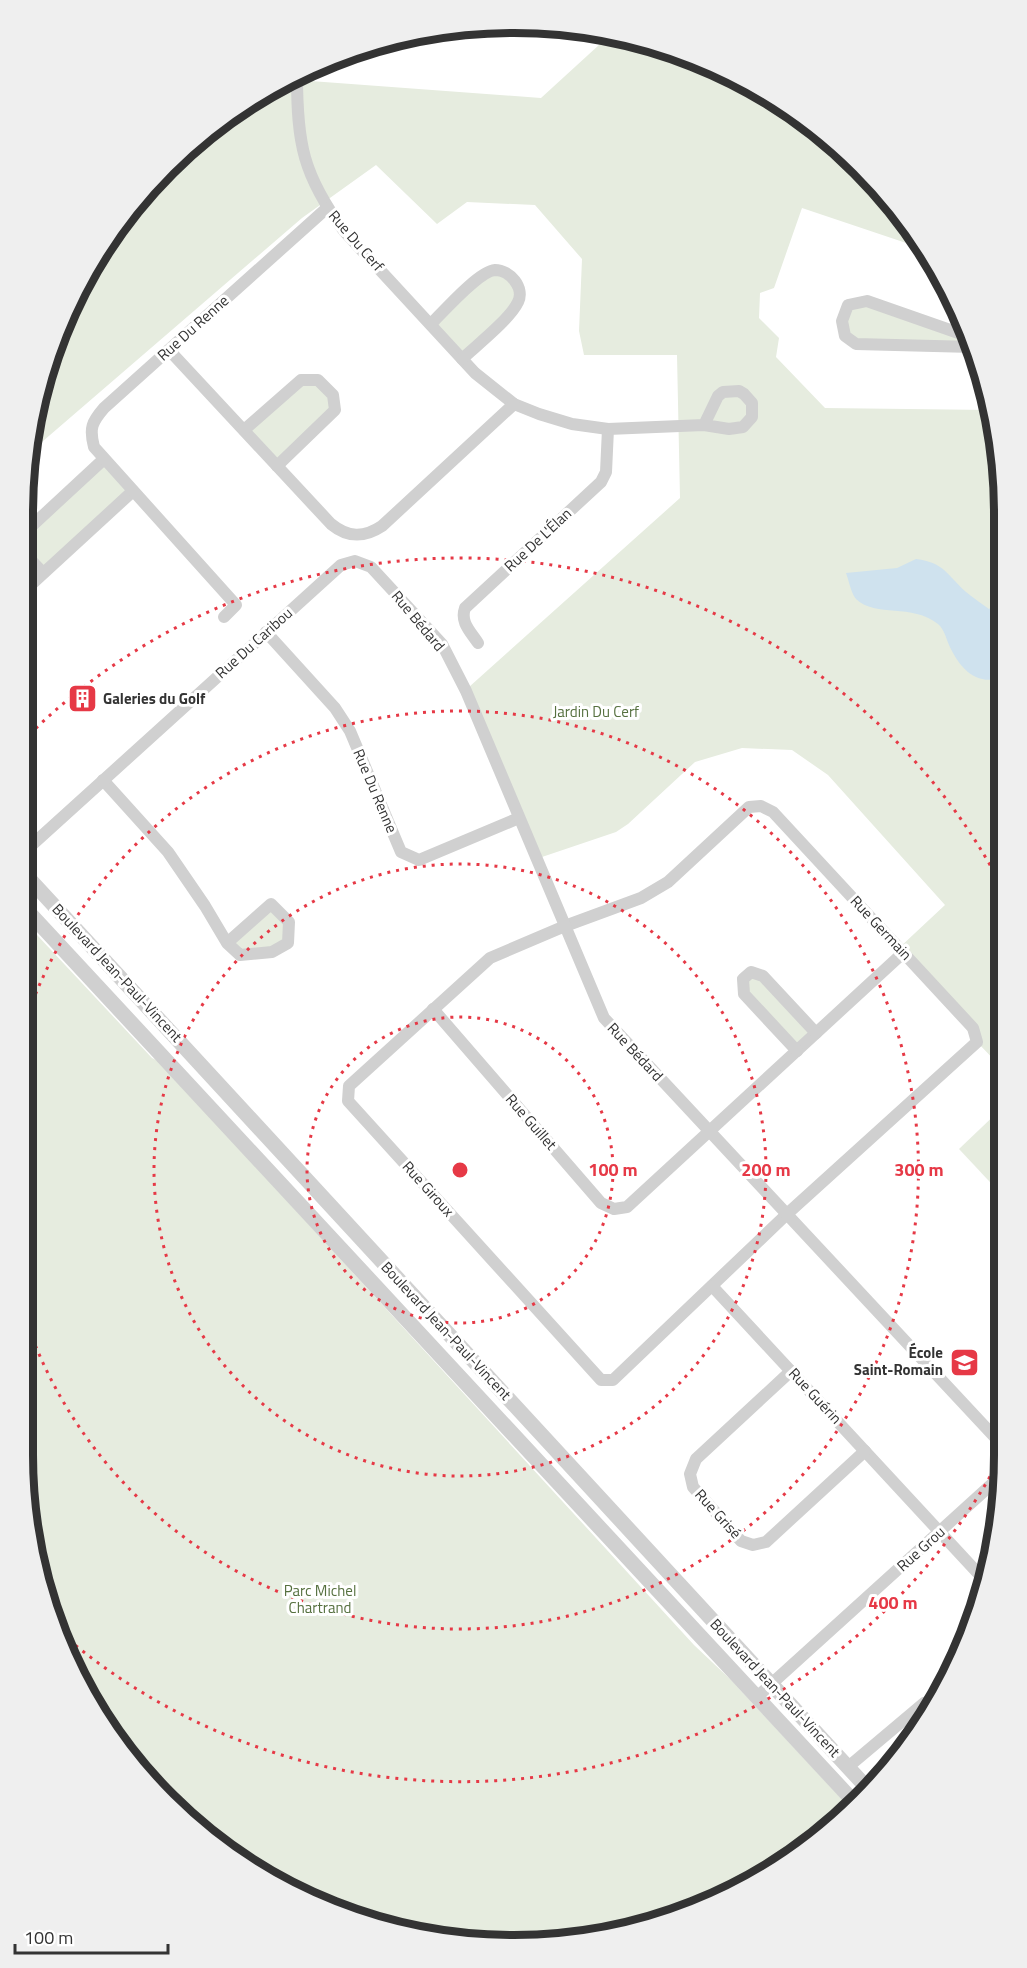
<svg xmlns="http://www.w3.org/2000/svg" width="1027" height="1968" viewBox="0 0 1027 1968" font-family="'Titillium Web',sans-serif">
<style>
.green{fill:#e6ecdf}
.water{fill:#cfe2ee}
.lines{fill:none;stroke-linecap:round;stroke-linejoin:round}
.minor{stroke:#d0d0d0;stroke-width:12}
.tertiary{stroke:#d0d0d0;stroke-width:15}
.ring{fill:none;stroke:#e63946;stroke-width:3;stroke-dasharray:3 6}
.labels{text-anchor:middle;stroke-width:6;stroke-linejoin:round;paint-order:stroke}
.street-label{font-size:15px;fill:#333;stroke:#fff}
.poi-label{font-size:15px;font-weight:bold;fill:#333;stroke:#fff;text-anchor:start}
.park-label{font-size:15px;fill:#56703f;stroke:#fff}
.rim{fill:none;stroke:#333;stroke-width:8}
.centre{fill:#e63946;stroke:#fff;stroke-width:3}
.ring-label{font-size:18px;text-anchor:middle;font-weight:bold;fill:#e63946;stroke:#fff;stroke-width:6;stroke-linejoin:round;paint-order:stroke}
</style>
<rect width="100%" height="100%" fill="#fff"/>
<g class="green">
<path d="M 611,34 L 641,39 L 731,73 L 837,145 L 922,240 L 927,250 L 802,208 L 774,288 L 760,293 L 759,318 L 779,338 L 776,357 L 825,408 L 990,410 L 1000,449 L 1002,1068 L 977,1042 L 899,948 L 945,905 L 828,775 L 792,750 L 742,748 L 695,762 L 628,824 L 616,832 L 542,857 L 469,687 L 680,498 L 677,355 L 584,355 L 579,331 L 582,259 L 535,205 L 467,202 L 437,224 L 376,165 L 302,218 L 28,454 L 39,387 L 73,296 L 124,214 L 190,144 L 268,88 L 297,75 L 297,80 L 541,98 Z"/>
<path d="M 507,273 L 520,300 L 462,359 L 431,324 L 482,275 Z"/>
<path d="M 867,301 L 970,337 L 973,347 L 856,344 L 845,336 L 848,305 Z"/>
<path d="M 301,380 L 318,380 L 335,410 L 277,466 L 244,430 Z"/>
<path d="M 104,459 L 133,491 L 23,592 L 23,534 Z"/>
<path d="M 271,904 L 289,922 L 288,943 L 240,955 L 227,943 Z"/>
<path d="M 23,920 L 152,1058 L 160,1062 L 694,1645 L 730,1679 L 851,1809 L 837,1823 L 702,1908 L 546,1944 L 387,1929 L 241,1863 L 124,1754 L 49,1613 L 23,1454 Z"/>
<path d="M 751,972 L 816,1033 L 797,1051 L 744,994 Z"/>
<path d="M 1002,1108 L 1003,1196 L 959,1149 Z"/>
</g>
<path class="water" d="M 916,559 C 945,563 946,574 966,592 C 973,598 981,603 989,609 L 995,604 L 1001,604 L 1001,678 C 975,686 959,667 949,645 C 946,638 944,629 938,624 C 912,603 876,618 856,599 C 851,593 849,581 846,573 L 897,568 Z"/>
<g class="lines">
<g class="minor">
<path d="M 494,25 L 513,27 L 516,25"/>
<path d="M 297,75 C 297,144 303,175 344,231 L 475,373 L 514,404 L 539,414 L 572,424 L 608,429 L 704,425 L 729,429 L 743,427 L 752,417 L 752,403 L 744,394 L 739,391 L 723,392 L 718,396 L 704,425"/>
<path d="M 431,324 C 443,312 479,271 495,270 C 510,270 525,288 518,302 C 510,319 477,345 462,359"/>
<path d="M 970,337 L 867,301 L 848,305 L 842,321 L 845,336 L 856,344 L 973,347"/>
<path d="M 169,350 L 331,524 C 348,538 364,538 382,526 L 514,404"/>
<path d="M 244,430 L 301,380 L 318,380 L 333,395 L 335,410 L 277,466"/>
<path d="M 23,534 L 104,459"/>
<path d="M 23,552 L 43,573"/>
<path d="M 23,592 L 133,491"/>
<path d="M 224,617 L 236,605 L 94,447 C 89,428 92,422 104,408 L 327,208"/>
<path d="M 266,632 L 335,708 L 350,731 L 401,852 L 419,860 L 519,818"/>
<path d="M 478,643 C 470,631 460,622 465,608 L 601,482 L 606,472 L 608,429"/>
<path d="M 103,780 L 168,852 L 205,906 L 227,943 L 240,955 L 272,952 L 288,943 L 289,922 L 271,904 L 227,943"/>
<path d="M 761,806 L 773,812 L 973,1028 L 977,1042 L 787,1214 L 613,1380 L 601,1380 L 348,1101 L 349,1086 L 490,958 L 565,926 L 641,898 L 668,882 L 749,807 Z"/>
<path d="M 23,853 L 341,565 L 355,561 L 371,567 L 442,644 L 466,691 L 604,1018 L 1003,1446"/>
<path d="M 433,1009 L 601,1203 L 614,1209 L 627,1207 L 903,953"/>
<path d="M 797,1051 L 744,994 L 743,979 L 751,972 L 763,976 L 816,1033"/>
<path d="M 712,1286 L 987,1583"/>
<path d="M 791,1371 L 696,1459 L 690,1474 L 693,1487 L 741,1541 L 753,1545 L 766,1542 L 865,1451"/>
<path d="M 757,1697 L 1003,1474"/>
<path d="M 848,1767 L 924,1703 L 935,1701"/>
</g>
<g class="tertiary">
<path d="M 23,872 L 869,1790"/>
<path d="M 23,906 L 856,1804"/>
</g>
</g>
<g class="ring">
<circle cx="460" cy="1170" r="153"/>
<circle cx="460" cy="1170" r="306"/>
<path d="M23 1028A459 459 0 1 1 23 1312"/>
<path d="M1003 1453A612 612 0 0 1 63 1635M23 741A612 612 0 0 1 1000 883"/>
</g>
<defs>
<symbol id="building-square" viewBox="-11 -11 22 22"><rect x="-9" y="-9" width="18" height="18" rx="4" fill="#e63946" stroke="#fff"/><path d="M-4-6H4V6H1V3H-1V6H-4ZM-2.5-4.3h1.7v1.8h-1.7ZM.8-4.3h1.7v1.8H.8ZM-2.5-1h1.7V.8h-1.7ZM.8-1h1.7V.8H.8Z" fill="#fff"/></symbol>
<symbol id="school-square" viewBox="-11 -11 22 22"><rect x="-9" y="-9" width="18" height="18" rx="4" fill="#e63946" stroke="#fff"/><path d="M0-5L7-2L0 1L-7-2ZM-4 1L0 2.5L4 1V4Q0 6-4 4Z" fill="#fff"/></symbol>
</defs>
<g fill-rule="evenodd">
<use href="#building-square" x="66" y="682" width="33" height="33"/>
<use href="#school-square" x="948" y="1346" width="33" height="33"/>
</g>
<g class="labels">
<g class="street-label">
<text transform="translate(356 241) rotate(49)" y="5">Rue Du Cerf</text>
<text transform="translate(193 328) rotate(-42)" y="5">Rue Du Renne</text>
<text transform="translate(538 540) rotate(-43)" y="5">Rue De L'Élan</text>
<text transform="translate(418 621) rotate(50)" y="5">Rue Bédard</text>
<text transform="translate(254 643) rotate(-42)" y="5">Rue Du Caribou</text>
<text transform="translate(375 791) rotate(67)" y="5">Rue Du Renne</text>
<text transform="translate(881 928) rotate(47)" y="5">Rue Germain</text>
<text transform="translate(117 973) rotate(47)" y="5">Boulevard Jean-Paul-Vincent</text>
<text transform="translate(635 1052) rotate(47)" y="5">Rue Bédard</text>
<text transform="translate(531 1122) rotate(49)" y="5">Rue Guillet</text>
<text transform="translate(428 1189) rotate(48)" y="5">Rue Giroux</text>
<text transform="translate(446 1331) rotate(47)" y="5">Boulevard Jean-Paul-Vincent</text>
<text transform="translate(815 1396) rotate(47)" y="5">Rue Guérin</text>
<text transform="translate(718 1514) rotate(48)" y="5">Rue Grisé</text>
<text transform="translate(921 1549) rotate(-42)" y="5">Rue Grou</text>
<text transform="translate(775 1688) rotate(47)" y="5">Boulevard Jean-Paul-Vincent</text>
</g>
<g class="poi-label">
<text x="103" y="704">Galeries du Golf</text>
<text x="943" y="1358" text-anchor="end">École<tspan x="943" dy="17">Saint-Romain</tspan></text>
</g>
<g class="park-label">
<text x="596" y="717">Jardin Du Cerf</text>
<text x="320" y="1596">Parc Michel<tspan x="320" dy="17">Chartrand</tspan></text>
</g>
</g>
<path d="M0 0H1027V1968H0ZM513 33H514A480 480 0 0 1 994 513V1455A480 480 0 0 1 514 1935H513A480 480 0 0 1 33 1455V513A480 480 0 0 1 513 33Z" fill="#efefef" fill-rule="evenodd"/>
<path class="rim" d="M513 33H514A480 480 0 0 1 994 513V1455A480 480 0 0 1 514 1935H513A480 480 0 0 1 33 1455V513A480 480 0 0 1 513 33Z"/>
<circle cx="460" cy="1170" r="9" class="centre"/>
<g class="ring-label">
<text x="613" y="1176">100 m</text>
<text x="766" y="1176">200 m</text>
<text x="919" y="1176">300 m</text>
<text x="893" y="1609">400 m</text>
</g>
<path d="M15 1944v9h153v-9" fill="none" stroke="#333333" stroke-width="3"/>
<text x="24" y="1944" font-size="18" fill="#333333" stroke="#ffffff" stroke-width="4.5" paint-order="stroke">100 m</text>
</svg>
